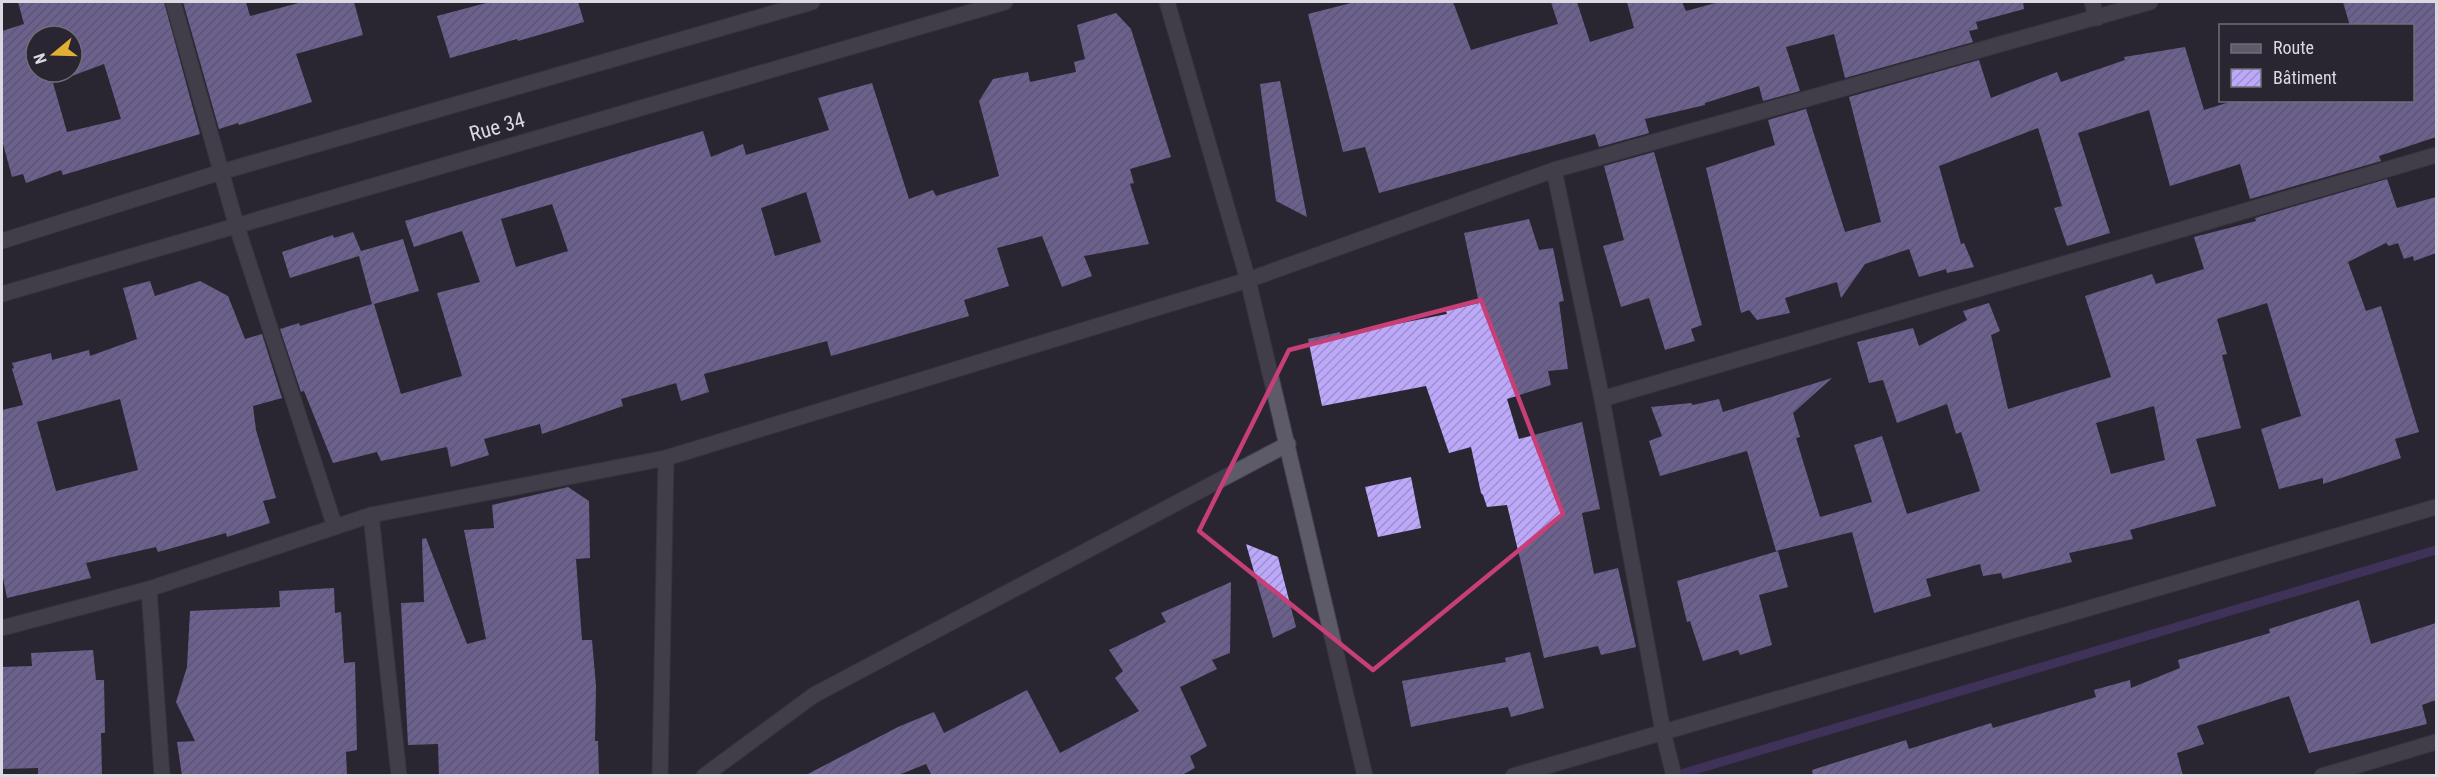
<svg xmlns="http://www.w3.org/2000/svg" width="2438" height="777" viewBox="0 0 2438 777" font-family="'Roboto Condensed',sans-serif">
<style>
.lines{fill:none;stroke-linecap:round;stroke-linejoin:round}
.stream{stroke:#574189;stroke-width:9}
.building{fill:url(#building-hatch);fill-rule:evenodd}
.minor-casing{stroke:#46444e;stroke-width:17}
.tertiary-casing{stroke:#46444e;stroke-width:17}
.minor{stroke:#5e5b69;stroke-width:15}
.tertiary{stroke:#5e5b69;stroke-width:15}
.marked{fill:none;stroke:#c73f76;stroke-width:4.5;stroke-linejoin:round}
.labels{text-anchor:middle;stroke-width:6;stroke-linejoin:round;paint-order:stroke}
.street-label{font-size:21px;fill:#dbd9e1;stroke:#292632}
</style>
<defs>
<pattern id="building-hatch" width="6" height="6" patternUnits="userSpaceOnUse" patternTransform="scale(1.5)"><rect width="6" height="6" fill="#bda9fa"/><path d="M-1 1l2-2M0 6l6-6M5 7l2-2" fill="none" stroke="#9e8fcc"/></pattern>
</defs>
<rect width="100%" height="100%" fill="#292632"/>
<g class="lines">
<path class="stream" d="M 1674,776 L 2436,550"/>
</g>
<g class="building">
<path d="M 18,2 L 164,2 L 200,134 L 63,175 L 61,170 L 26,183 L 23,174 L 12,177 L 2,140 L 2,31 L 24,24 ZM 36,36 L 72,36 L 72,72 L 36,72 ZM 104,64 L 121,119 L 67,132 L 53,83 Z"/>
<path d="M 183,2 L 246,2 L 250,16 L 302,2 L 354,2 L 363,35 L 296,54 L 312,102 L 239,125 L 238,123 L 219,129 Z"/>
<path d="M 490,2 L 578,2 L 584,22 L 518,41 L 517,39 L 450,58 L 437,16 Z"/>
<path d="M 1355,2 L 1453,2 L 1471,50 L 1558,24 L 1551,2 L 1577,2 L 1590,42 L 1634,28 L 1627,2 L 1682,2 L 1686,11 L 1719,2 L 2023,2 L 2024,9 L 1976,22 L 1978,29 L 1969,31 L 1973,42 L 1845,78 L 1834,34 L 1786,47 L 1800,91 L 1763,101 L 1759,86 L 1705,103 L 1705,105 L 1645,119 L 1649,133 L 1599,147 L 1595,134 L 1379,193 L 1365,147 L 1343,152 L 1308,14 Z"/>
<path d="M 2343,2 L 2436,2 L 2436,137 L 2379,156 L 2381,161 L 2250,199 L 2240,164 L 2170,186 L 2149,110 L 2078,133 L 2110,233 L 2067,246 L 2054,208 L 2062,206 L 2038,128 L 1939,166 L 1961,244 L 1964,243 L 1974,267 L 1947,273 L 1946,269 L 1919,277 L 1909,249 L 1865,264 L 1841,298 L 1837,282 L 1785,298 L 1790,313 L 1757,320 L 1749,310 L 1741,313 L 1706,168 L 1775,145 L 1768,120 L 1806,109 L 1845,232 L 1881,222 L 1849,97 L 1979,60 L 1991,98 L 2057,72 L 2061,82 L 2125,60 L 2124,57 L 2185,47 L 2204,110 L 2236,100 L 2412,100 L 2412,26 L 2350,26 Z"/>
<path d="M 1116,13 L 1131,29 L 1171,157 L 1130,169 L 1134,183 L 1130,184 L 1149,244 L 1084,256 L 1092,276 L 1062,287 L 1042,236 L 997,248 L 1009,286 L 964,300 L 969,316 L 831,356 L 827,341 L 704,374 L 709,392 L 681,401 L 676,383 L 621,399 L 623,406 L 542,434 L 540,424 L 484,439 L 489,455 L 451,467 L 447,447 L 381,461 L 377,452 L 333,463 L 304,391 L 301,392 L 280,329 L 299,323 L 300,326 L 372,304 L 359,256 L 290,278 L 282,252 L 333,235 L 334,238 L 353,232 L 361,251 L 403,239 L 419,291 L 374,304 L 401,394 L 462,376 L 437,293 L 480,282 L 462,231 L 414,247 L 405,221 L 703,131 L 711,157 L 743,144 L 746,155 L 829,130 L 818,98 L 872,83 L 909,199 L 933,190 L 936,196 L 999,176 L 979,101 L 993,79 L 1028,72 L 1030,82 L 1076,72 L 1074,62 L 1085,59 L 1077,25 ZM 806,192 L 821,242 L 775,256 L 761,208 ZM 552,204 L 568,251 L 516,267 L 501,219 Z"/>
<path d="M 1280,81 L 1307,217 L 1276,201 L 1260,84 Z"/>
<path d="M 1654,152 L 1702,325 L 1691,329 L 1695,341 L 1665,350 L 1649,298 L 1621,307 L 1603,246 L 1624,240 L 1604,166 Z"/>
<path d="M 2387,179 L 2397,208 L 2436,197 L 2436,253 L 2414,261 L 2413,256 L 2404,259 L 2398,243 L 2389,246 L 2386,243 L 2348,262 L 2366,311 L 2381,306 L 2419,432 L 2395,439 L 2401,458 L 2323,484 L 2323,478 L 2279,489 L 2261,429 L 2301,416 L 2267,303 L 2217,319 L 2227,354 L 2222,355 L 2241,428 L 2196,439 L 2216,506 L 2130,530 L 2133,539 L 2069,553 L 2072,562 L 2003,579 L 2001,573 L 1983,576 L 1980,564 L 1926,579 L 1931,596 L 1874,613 L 1852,532 L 1776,551 L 1747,451 L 1660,476 L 1649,441 L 1662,436 L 1651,407 L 1691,403 L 1693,405 L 1719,399 L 1723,412 L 1832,378 L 1793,413 L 1800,437 L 1796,438 L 1820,517 L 1872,502 L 1854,445 L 1882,436 L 1907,514 L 1980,491 L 1961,432 L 1956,434 L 1947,404 L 1897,423 L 1883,380 L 1869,383 L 1857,342 L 1913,328 L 1919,346 L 1967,320 L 1963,311 L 1989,303 L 2000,331 L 1991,335 L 2008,409 L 2111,377 L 2085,296 L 2152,274 L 2156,284 L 2204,269 L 2194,237 L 2256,221 L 2255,218 ZM 2154,406 L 2165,460 L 2111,474 L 2096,423 Z"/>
<path d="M 1529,219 L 1539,250 L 1553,248 L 1564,301 L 1559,302 L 1568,369 L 1548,371 L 1551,385 L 1507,399 L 1519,439 L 1582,422 L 1600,509 L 1582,513 L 1594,574 L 1618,568 L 1636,647 L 1601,655 L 1598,646 L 1544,658 L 1507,505 L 1487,507 L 1483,495 L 1481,493 L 1471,447 L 1449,453 L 1426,386 L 1322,406 L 1308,339 L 1340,332 L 1341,335 L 1447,314 L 1446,311 L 1479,303 L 1464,233 Z"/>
<path d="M 150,281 L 155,296 L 200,281 L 228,296 L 245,339 L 262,334 L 282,398 L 253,406 L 256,430 L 276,498 L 263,501 L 270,523 L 227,537 L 226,533 L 158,552 L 156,547 L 86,563 L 91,578 L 7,598 L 2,573 L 2,410 L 23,405 L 12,369 L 14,368 L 12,363 L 51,353 L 52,360 L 89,350 L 90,356 L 137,339 L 123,288 ZM 120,399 L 138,470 L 56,491 L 37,422 Z"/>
<path d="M 1411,477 L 1421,528 L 1378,537 L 1365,487 Z"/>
<path d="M 568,487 L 589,501 L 590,558 L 576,559 L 582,640 L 592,640 L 596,686 L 595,741 L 598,741 L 599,776 L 439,776 L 438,744 L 408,745 L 401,603 L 424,602 L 422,539 L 426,538 L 467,644 L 486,639 L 464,530 L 494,528 L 492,505 Z"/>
<path d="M 1246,544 L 1278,557 L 1296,627 L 1273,638 Z"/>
<path d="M 1778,551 L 1788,587 L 1759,595 L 1772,645 L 1740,655 L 1738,650 L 1703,661 L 1690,621 L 1687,622 L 1677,581 Z"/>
<path d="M 1231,582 L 1230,653 L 1212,660 L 1217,669 L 1180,687 L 1207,746 L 1190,756 L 1195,768 L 1180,776 L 932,776 L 926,764 L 896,776 L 804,776 L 898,727 L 934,712 L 944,733 L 1027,690 L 1060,753 L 1139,711 L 1115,678 L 1123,671 L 1109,650 L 1166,622 L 1161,613 Z"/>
<path d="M 334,588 L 335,613 L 341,612 L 344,663 L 355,662 L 357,750 L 346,752 L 347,776 L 182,776 L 177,742 L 195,741 L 176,702 L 187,667 L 190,611 L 280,607 L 279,591 Z"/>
<path d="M 2359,600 L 2371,644 L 2436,623 L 2436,700 L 2422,705 L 2427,724 L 2309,753 L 2289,696 L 2197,726 L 2204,744 L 2177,753 L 2183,776 L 1813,776 L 1812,770 L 1906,740 L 1909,749 L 1991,723 L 1993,728 L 2096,697 L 2094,690 L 2130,680 L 2131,688 L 2180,668 L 2178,660 L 2270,633 L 2269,629 Z"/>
<path d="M 93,650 L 96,680 L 104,680 L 105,733 L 101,733 L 102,776 L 38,776 L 38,768 L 2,769 L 2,667 L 32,666 L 31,653 Z"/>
<path d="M 1530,652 L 1544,708 L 1511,717 L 1508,707 L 1411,727 L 1402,681 L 1506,662 L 1505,658 Z"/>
</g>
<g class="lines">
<defs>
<g id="minor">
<path d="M 173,2 L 236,224 L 335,527"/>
<path d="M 1167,2 L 1248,280 L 1365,776"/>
<path d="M 2092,2 L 2097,18"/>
<path d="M 1554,170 L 1602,399 L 1663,732 L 1674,776"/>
<path d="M 2,241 L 221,172 L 812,2"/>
<path d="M 2,294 L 1005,2"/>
<path d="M 1602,399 L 2436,155"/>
<path d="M 371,515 L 399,776"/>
<path d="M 149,589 L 162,776"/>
<path d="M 2,628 L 149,589 L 371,515 L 666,458 L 1248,280 L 1554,170 L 2150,2"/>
<path d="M 660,776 L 666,458"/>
<path d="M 704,776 L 814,695 L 1288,444"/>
<path d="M 2322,776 L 2436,742"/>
</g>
<path id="tertiary" d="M 1513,776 L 2436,507"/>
</defs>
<use href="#minor" class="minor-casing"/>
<use href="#tertiary" class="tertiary-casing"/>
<use href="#minor" class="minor"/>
<use href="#tertiary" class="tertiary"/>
</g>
<path d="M0 0H2438V777H0ZM 1481,300 L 1563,514 L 1373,670 L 1199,531 L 1289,350 Z" fill="#292632" fill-opacity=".55" fill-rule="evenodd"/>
<path class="marked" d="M 1481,300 L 1563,514 L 1373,670 L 1199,531 L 1289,350 Z"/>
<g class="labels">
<g class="street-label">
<text transform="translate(497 127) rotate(-16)" y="7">Rue 34</text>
</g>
</g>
<rect width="2438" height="777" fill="none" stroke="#dbd9e1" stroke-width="6"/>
<rect x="2219" y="24" width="195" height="78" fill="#292632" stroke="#706e78" stroke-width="1.5"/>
<rect x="2231" y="44" width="30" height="9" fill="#5e5b69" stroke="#706e78" stroke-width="1.5"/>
<text x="2273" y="54" font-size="18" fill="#dbd9e1">Route</text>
<rect x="2231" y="69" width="30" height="18" fill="url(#building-hatch)" stroke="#706e78" stroke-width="1.5"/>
<text x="2273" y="84" font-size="18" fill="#dbd9e1">Bâtiment</text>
<g transform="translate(54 54) rotate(251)"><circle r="28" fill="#292632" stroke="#706e78" stroke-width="1.5"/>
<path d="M0-4.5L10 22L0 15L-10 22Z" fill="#e1af34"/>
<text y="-9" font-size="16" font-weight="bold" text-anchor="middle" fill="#dbd9e1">N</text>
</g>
</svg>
